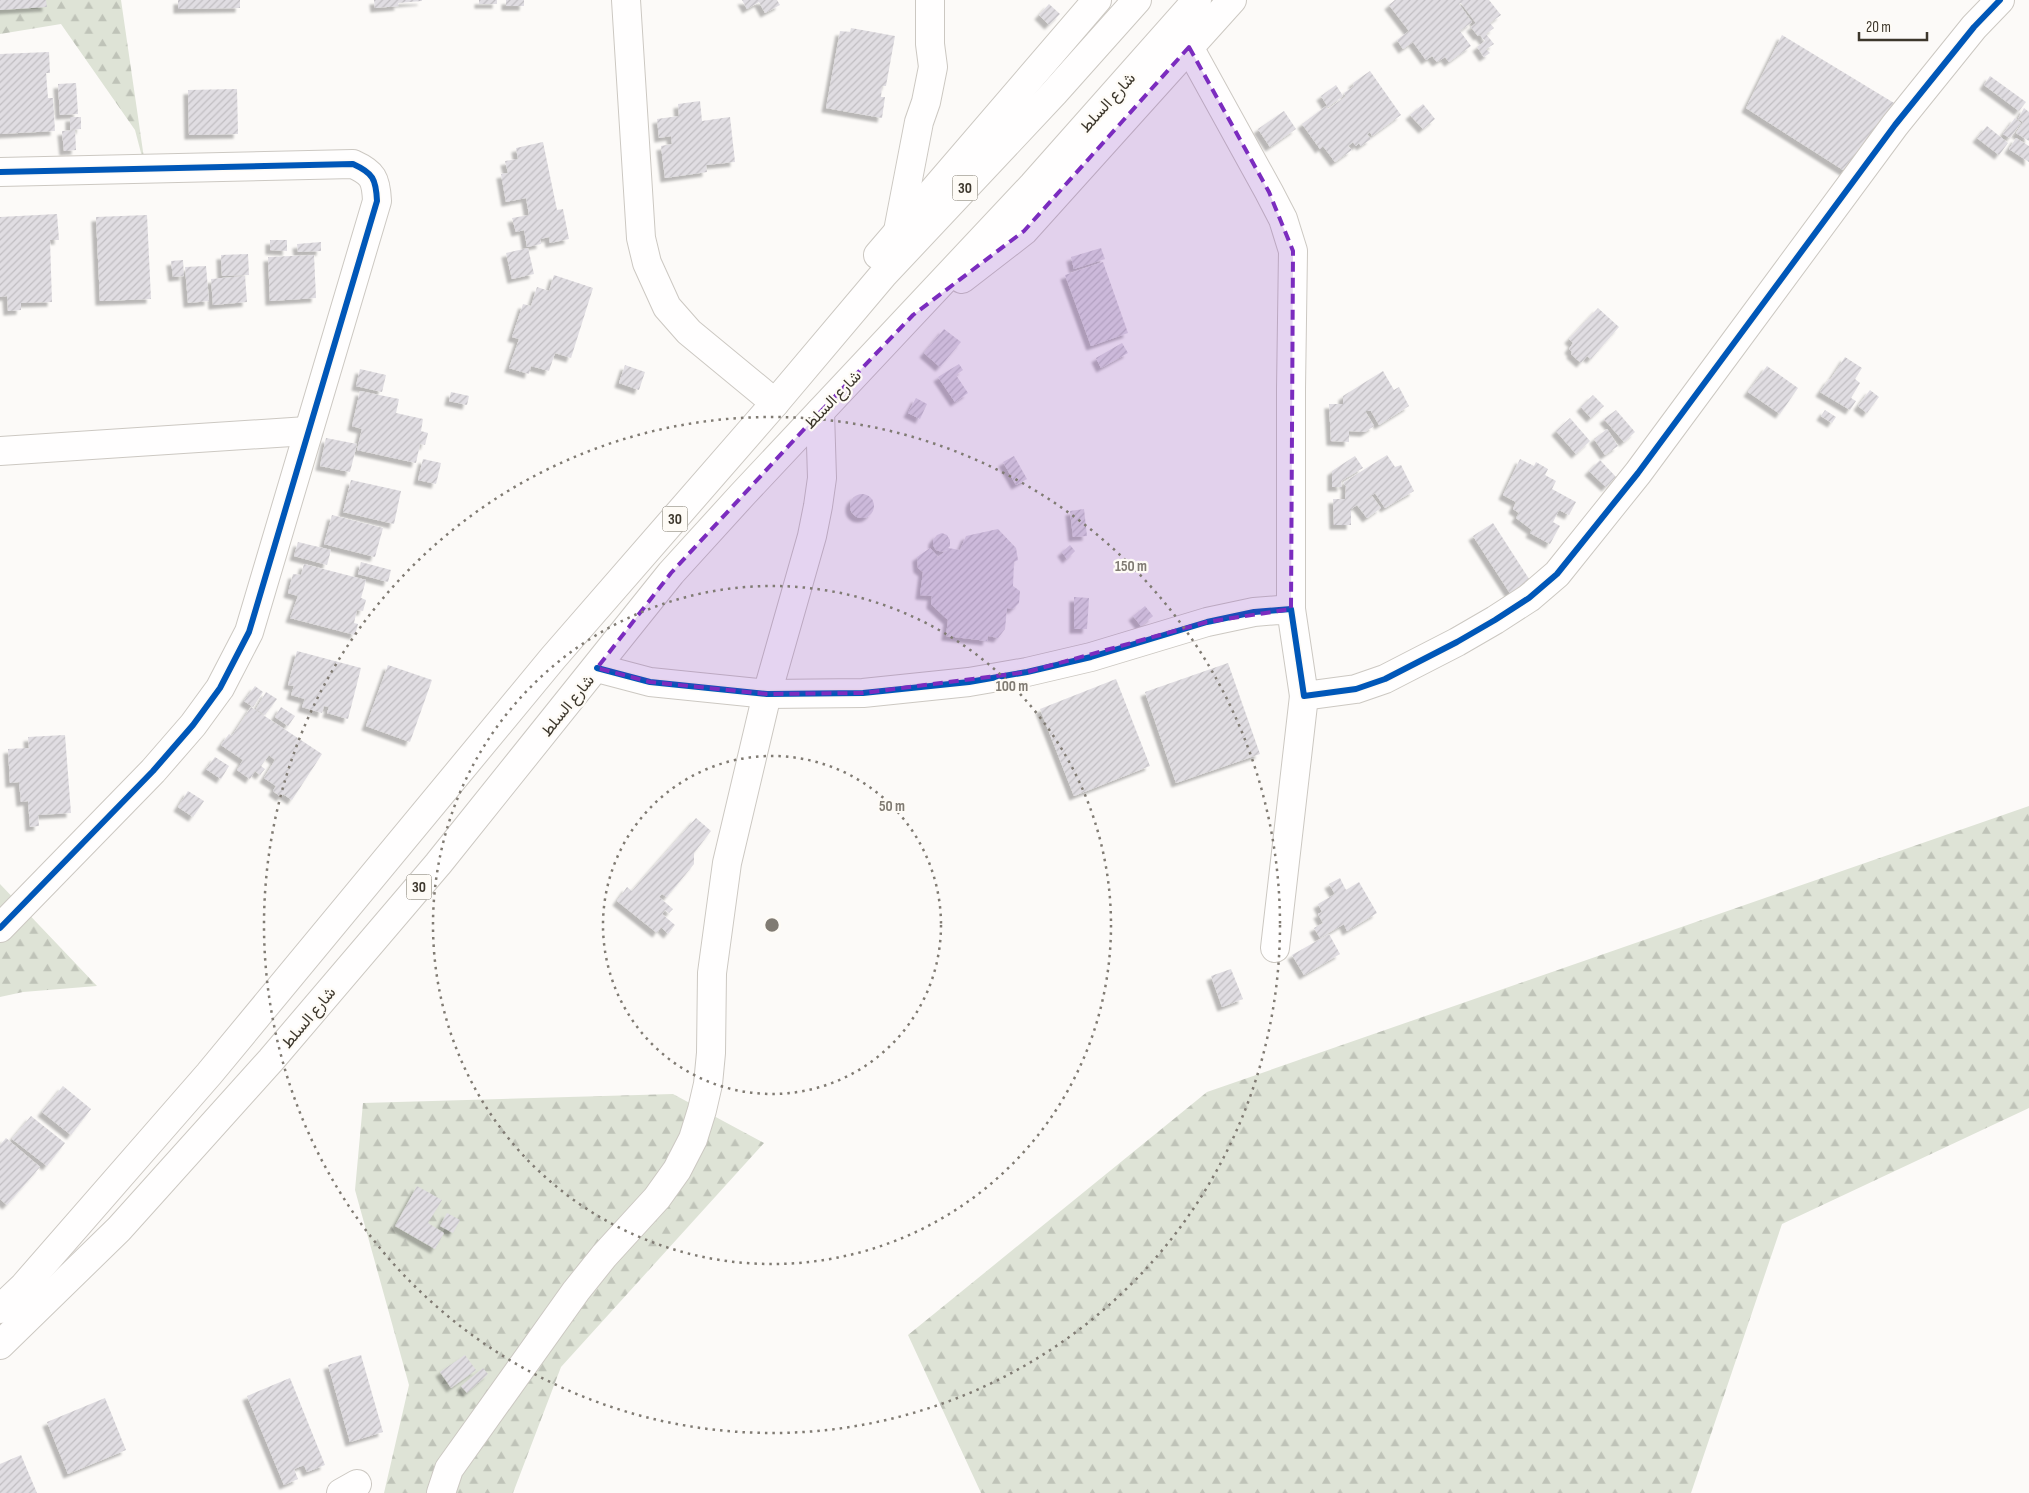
<svg xmlns="http://www.w3.org/2000/svg" width="2029" height="1493" viewBox="0 0 2029 1493" font-family="'Sofia Sans Condensed',Vazirmatn,sans-serif">
<style>
.forest{fill:url(#forest-firs)}
.building{fill:url(#building-hatch);filter:url(#shadow)}
.lines{fill:none;stroke-linecap:round;stroke-linejoin:round}
.minor-casing{stroke:#ccc8c2;stroke-width:30}
.major-casing{stroke:#ccc8c2;stroke-width:30}
.minor{stroke:#fffefe;stroke-width:28}
.major{stroke:#fffefe;stroke-width:28}
.cycleway-casing{stroke:#fefbf6;stroke-width:9}
.cycleway{stroke:#0057b8;stroke-width:6}
.marked{fill:#7b2cbf;fill-opacity:0.2;stroke:#7b2cbf;stroke-width:4;stroke-dasharray:10 6;stroke-linejoin:round}
.ring{fill:none;stroke:#807b73;stroke-width:2.5;stroke-dasharray:2.5 5}
.labels{text-anchor:middle;stroke-width:4.5;stroke-linejoin:round;paint-order:stroke}
.shield{fill:#fefbf6;stroke:#777269;stroke-width:1}
.shield-label{font-size:15px;font-weight:bold;fill:#3d372c}
.street-label{font-size:16px;fill:#3d372c;stroke:#fefbf6}
.centre{fill:#807b73;stroke:#fefbf6;stroke-width:2.5}
.ring-label{font-size:15px;text-anchor:middle;font-weight:bold;fill:#807b73;stroke:#fefbf6;stroke-width:4.5;stroke-linejoin:round;paint-order:stroke}
</style>
<defs>
<pattern id="forest-firs" width="22" height="20" patternUnits="userSpaceOnUse" patternTransform="scale(1.25)"><rect width="22" height="20" fill="#dee3d6"/><path d="M5 1l3.5 6h-7zM16 11l3.5 6h-7z" fill="#bfc3b8"/></pattern>
<pattern id="building-hatch" width="6" height="6" patternUnits="userSpaceOnUse" patternTransform="scale(1.25)"><rect width="6" height="6" fill="#e0dde2"/><path d="M-1 1l2-2M0 6l6-6M5 7l2-2" fill="none" stroke="#c1bec2"/></pattern>
<filter id="shadow"><feDropShadow dx="-4.5" dy="4.5" stdDeviation="1" flood-color="#0004"/></filter>
</defs>
<rect width="100%" height="100%" fill="#fcfaf8"/>
<g class="forest">
<path d="M 0,0 L 121,0 L 146,172 L 135,130 L 61,24 L 0,34 Z"/>
<path d="M 2029,806 L 2029,1108 L 1782,1224 L 1691,1493 L 981,1493 L 908,1335 L 1207,1092 Z"/>
<path d="M 0,884 L 97,986 L 23,992 L 0,997 Z"/>
<path d="M 673,1094 L 764,1143 L 561,1367 L 513,1493 L 384,1493 L 409,1385 L 355,1190 L 363,1103 Z"/>
</g>
<g class="building">
<path d="M 0,0 L 46,0 L 47,7 L 0,10 Z"/>
<path d="M 178,0 L 240,0 L 240,8 L 178,9 Z"/>
<path d="M 374,0 L 422,0 L 422,1 L 398,3 L 399,6 L 375,8 Z"/>
<rect x="479" y="0" width="18" height="4"/>
<rect x="506" y="0" width="18" height="6"/>
<path d="M 742,0 L 777,0 L 780,5 L 765,13 L 759,2 L 747,9 Z"/>
<path d="M 1395,0 L 1489,0 L 1501,15 L 1490,23 L 1494,28 L 1486,34 L 1494,44 L 1486,49 L 1490,53 L 1484,57 L 1477,47 L 1485,41 L 1480,35 L 1478,36 L 1471,27 L 1476,23 L 1461,3 L 1459,4 L 1472,22 L 1460,31 L 1471,46 L 1449,62 L 1445,57 L 1437,62 L 1432,56 L 1426,60 L 1413,42 L 1403,49 L 1397,40 L 1409,31 L 1389,5 Z"/>
<path d="M 1049,4 L 1060,14 L 1049,25 L 1039,15 Z"/>
<path d="M 851,28 L 895,36 L 886,86 L 882,86 L 881,97 L 885,97 L 882,118 L 826,108 L 840,31 L 850,32 Z"/>
<path d="M 1782,35 L 1899,106 L 1851,175 L 1746,108 Z"/>
<path d="M 49,52 L 50,73 L 46,73 L 48,98 L 53,98 L 55,131 L 0,134 L 0,54 Z"/>
<path d="M 1370,71 L 1401,115 L 1372,136 L 1370,132 L 1367,134 L 1371,139 L 1361,146 L 1359,143 L 1356,146 L 1353,142 L 1348,146 L 1352,150 L 1335,162 L 1323,146 L 1320,149 L 1302,124 L 1326,106 L 1328,109 L 1346,96 L 1344,93 L 1354,86 L 1353,83 Z"/>
<path d="M 1990,76 L 2026,102 L 2019,111 L 1984,85 Z"/>
<path d="M 76,83 L 78,114 L 60,115 L 58,84 Z"/>
<path d="M 1336,85 L 1343,96 L 1328,107 L 1321,96 Z"/>
<path d="M 237,89 L 238,134 L 189,135 L 188,90 Z"/>
<path d="M 700,101 L 702,121 L 730,117 L 735,162 L 706,165 L 707,172 L 665,178 L 661,146 L 672,144 L 671,136 L 659,138 L 657,119 L 679,116 L 678,104 Z"/>
<path d="M 1423,104 L 1435,119 L 1423,129 L 1410,115 Z"/>
<path d="M 2024,108 L 2029,112 L 2029,141 L 2016,133 L 2023,122 L 2018,119 Z"/>
<path d="M 1284,111 L 1296,129 L 1270,147 L 1258,129 Z"/>
<path d="M 70,117 L 81,117 L 81,129 L 70,130 Z"/>
<path d="M 2015,118 L 2021,123 L 2010,138 L 2003,134 Z"/>
<path d="M 1987,126 L 2008,143 L 1999,155 L 1977,138 Z"/>
<path d="M 75,130 L 76,150 L 64,151 L 62,131 Z"/>
<path d="M 2016,138 L 2029,146 L 2029,162 L 2009,149 Z"/>
<path d="M 543,142 L 557,210 L 563,209 L 569,239 L 550,243 L 549,237 L 540,239 L 541,244 L 527,247 L 524,230 L 516,232 L 512,218 L 529,215 L 526,198 L 506,202 L 501,174 L 508,173 L 505,161 L 518,159 L 516,148 Z"/>
<path d="M 57,214 L 59,240 L 50,240 L 52,302 L 21,303 L 21,310 L 8,311 L 7,296 L 0,297 L 0,217 Z"/>
<path d="M 147,215 L 151,299 L 100,301 L 96,217 Z"/>
<path d="M 270,240 L 287,240 L 287,251 L 270,250 Z"/>
<path d="M 321,242 L 321,251 L 298,252 L 297,244 Z"/>
<path d="M 528,248 L 534,274 L 512,279 L 506,253 Z"/>
<path d="M 1101,248 L 1105,259 L 1074,269 L 1071,257 Z"/>
<path d="M 248,254 L 249,275 L 222,276 L 221,255 Z"/>
<path d="M 314,255 L 316,298 L 270,301 L 268,257 Z"/>
<path d="M 183,260 L 184,276 L 173,277 L 171,261 Z"/>
<path d="M 1103,262 L 1128,333 L 1091,346 L 1065,275 Z"/>
<path d="M 206,266 L 209,301 L 188,303 L 185,267 Z"/>
<path d="M 554,275 L 593,288 L 571,358 L 555,353 L 549,371 L 531,366 L 529,374 L 509,368 L 519,339 L 512,337 L 523,304 L 531,306 L 537,287 L 549,291 Z"/>
<path d="M 245,276 L 247,302 L 213,305 L 211,279 Z"/>
<path d="M 1598,308 L 1619,327 L 1591,359 L 1587,356 L 1581,363 L 1571,354 L 1572,352 L 1569,349 L 1573,343 L 1569,339 Z"/>
<path d="M 944,329 L 961,342 L 940,367 L 924,353 Z"/>
<path d="M 1122,343 L 1128,353 L 1101,368 L 1096,358 Z"/>
<path d="M 1845,357 L 1862,368 L 1855,379 L 1860,383 L 1851,398 L 1856,401 L 1850,410 L 1820,392 L 1829,379 L 1830,380 Z"/>
<path d="M 959,364 L 963,370 L 956,375 L 968,393 L 955,402 L 938,377 Z"/>
<path d="M 625,365 L 645,372 L 639,390 L 619,383 Z"/>
<path d="M 1767,366 L 1798,388 L 1780,414 L 1748,392 Z"/>
<path d="M 360,369 L 386,375 L 382,392 L 356,386 Z"/>
<path d="M 1383,371 L 1394,390 L 1399,387 L 1409,406 L 1379,425 L 1371,411 L 1365,411 L 1374,426 L 1365,432 L 1349,431 L 1349,442 L 1331,441 L 1329,404 L 1343,404 L 1343,396 Z"/>
<path d="M 1870,390 L 1879,397 L 1867,413 L 1858,406 Z"/>
<path d="M 360,391 L 399,399 L 396,413 L 423,419 L 421,431 L 428,433 L 425,445 L 420,444 L 416,463 L 357,450 L 362,429 L 352,426 Z"/>
<path d="M 451,392 L 469,396 L 467,405 L 449,401 Z"/>
<path d="M 1593,395 L 1604,406 L 1591,418 L 1581,407 Z"/>
<path d="M 916,398 L 927,404 L 920,419 L 908,413 Z"/>
<path d="M 1616,410 L 1635,432 L 1624,442 L 1604,419 Z"/>
<path d="M 1825,410 L 1836,417 L 1832,423 L 1821,416 Z"/>
<path d="M 1570,418 L 1590,441 L 1576,454 L 1556,431 Z"/>
<path d="M 1607,429 L 1618,446 L 1605,455 L 1594,439 Z"/>
<path d="M 326,438 L 357,444 L 350,472 L 320,466 Z"/>
<path d="M 1387,455 L 1395,467 L 1401,465 L 1414,491 L 1385,508 L 1375,493 L 1363,501 L 1372,496 L 1381,508 L 1367,518 L 1357,505 L 1351,509 L 1351,525 L 1334,525 L 1333,499 L 1345,499 L 1346,486 L 1343,483 Z"/>
<path d="M 1014,456 L 1027,479 L 1016,485 L 1003,462 Z"/>
<path d="M 1355,456 L 1363,468 L 1341,481 L 1342,487 L 1332,487 L 1332,471 Z"/>
<path d="M 423,459 L 441,463 L 436,484 L 418,480 Z"/>
<path d="M 1520,459 L 1534,466 L 1536,462 L 1548,469 L 1545,475 L 1556,481 L 1552,489 L 1576,502 L 1569,515 L 1559,510 L 1553,522 L 1560,526 L 1550,544 L 1530,533 L 1532,530 L 1516,518 L 1519,513 L 1513,509 L 1516,502 L 1503,495 Z"/>
<path d="M 1600,460 L 1616,477 L 1606,487 L 1589,471 Z"/>
<path d="M 351,480 L 401,491 L 394,524 L 343,512 Z"/>
<circle cx="862" cy="506" r="12"/>
<path d="M 1084,509 L 1087,536 L 1073,537 L 1070,511 Z"/>
<path d="M 332,515 L 383,528 L 375,557 L 324,544 Z"/>
<path d="M 1493,523 L 1533,585 L 1513,598 L 1473,536 Z"/>
<path d="M 998,529 L 1016,548 L 1018,560 L 1014,562 L 1013,586 L 1020,591 L 1019,603 L 1013,609 L 1007,608 L 1005,629 L 998,638 L 988,636 L 987,641 L 946,636 L 948,620 L 931,604 L 932,596 L 920,595 L 923,572 L 918,568 L 917,557 L 930,548 L 938,557 L 947,550 L 942,552 L 936,550 L 933,545 L 933,540 L 937,535 L 942,533 L 947,535 L 950,540 L 950,546 L 948,548 L 960,550 L 966,536 Z"/>
<path d="M 298,542 L 331,550 L 327,565 L 294,556 Z"/>
<path d="M 1070,545 L 1075,551 L 1067,559 L 1062,552 Z"/>
<path d="M 361,562 L 391,570 L 388,582 L 358,574 Z"/>
<path d="M 304,564 L 366,580 L 361,598 L 366,600 L 363,611 L 357,610 L 354,623 L 358,624 L 355,635 L 290,618 L 298,596 L 288,593 L 293,574 L 301,575 Z"/>
<path d="M 1074,597 L 1089,598 L 1087,629 L 1074,629 Z"/>
<path d="M 1145,606 L 1153,616 L 1141,626 L 1133,616 Z"/>
<path d="M 297,651 L 361,668 L 348,719 L 327,713 L 329,707 L 324,706 L 322,713 L 302,707 L 305,699 L 291,695 L 294,686 L 288,685 Z"/>
<path d="M 1228,663 L 1260,754 L 1176,783 L 1145,692 Z"/>
<path d="M 388,665 L 432,680 L 410,742 L 366,726 Z"/>
<path d="M 1116,679 L 1150,766 L 1074,796 L 1040,709 Z"/>
<path d="M 255,686 L 263,692 L 253,707 L 244,701 Z"/>
<path d="M 266,692 L 277,699 L 265,715 L 256,709 Z"/>
<path d="M 251,707 L 322,754 L 292,800 L 283,794 L 281,797 L 273,791 L 276,786 L 264,778 L 275,760 L 269,755 L 261,766 L 265,769 L 260,775 L 255,771 L 250,779 L 237,770 L 243,760 L 221,745 L 229,734 L 232,736 Z"/>
<path d="M 281,707 L 295,716 L 288,726 L 275,717 Z"/>
<path d="M 65,735 L 71,813 L 38,815 L 39,826 L 30,827 L 28,801 L 21,802 L 19,782 L 10,783 L 8,749 L 29,748 L 28,737 Z"/>
<path d="M 215,757 L 229,766 L 221,779 L 206,769 Z"/>
<path d="M 188,791 L 204,801 L 193,817 L 178,807 Z"/>
<path d="M 696,818 L 711,831 L 694,853 L 694,864 L 667,897 L 662,894 L 659,897 L 673,909 L 669,913 L 665,910 L 662,914 L 675,925 L 668,934 L 661,927 L 657,933 L 617,901 L 627,887 L 632,891 Z"/>
<path d="M 1340,878 L 1346,890 L 1359,882 L 1377,913 L 1347,931 L 1344,924 L 1320,938 L 1314,928 L 1323,923 L 1318,914 L 1322,912 L 1318,904 L 1335,894 L 1329,884 Z"/>
<path d="M 1329,934 L 1340,954 L 1304,975 L 1292,955 Z"/>
<path d="M 1231,969 L 1243,999 L 1222,1007 L 1211,976 Z"/>
<path d="M 63,1086 L 91,1109 L 71,1135 L 42,1112 Z"/>
<path d="M 31,1116 L 65,1143 L 47,1166 L 12,1139 Z"/>
<path d="M 6,1138 L 40,1167 L 7,1205 L 0,1199 L 0,1145 Z"/>
<path d="M 417,1186 L 442,1200 L 428,1223 L 444,1233 L 435,1249 L 395,1226 Z"/>
<path d="M 447,1213 L 460,1220 L 453,1233 L 440,1226 Z"/>
<path d="M 361,1355 L 383,1432 L 350,1442 L 328,1365 Z"/>
<path d="M 465,1355 L 476,1370 L 451,1388 L 440,1372 Z"/>
<path d="M 483,1368 L 488,1374 L 467,1393 L 461,1386 Z"/>
<path d="M 290,1378 L 325,1465 L 307,1472 L 304,1465 L 294,1469 L 298,1479 L 284,1485 L 247,1396 Z"/>
<path d="M 105,1398 L 126,1450 L 68,1474 L 47,1422 Z"/>
<path d="M 21,1455 L 37,1493 L 0,1493 L 0,1464 Z"/>
</g>
<g class="lines">
<defs>
<g id="minor">
<path d="M 626,0 L 641,238 L 647,263 L 667,307 L 689,332 L 775,403"/>
<path d="M 1189,47 L 1269,192 L 1283,219 L 1293,251 L 1291,389 L 1291,609"/>
<path d="M 0,172 L 353,164 C 373,173 376,179 377,201 L 249,632 L 220,688 L 193,725 L 153,771 L 0,928"/>
<path d="M 898,231 L 919,122 L 926,102 L 933,67 L 930,44 L 930,0"/>
<path d="M 0,451 L 307,431"/>
<path d="M 597,668 L 650,682 L 767,694 L 863,693 L 969,682 L 1027,672 L 1091,657 L 1207,622 L 1254,612 L 1291,609 L 1304,696 L 1356,689 L 1385,679 L 1457,642 L 1495,620 L 1529,598 L 1557,574 L 1638,473 L 1895,125 L 1974,27 L 2000,0"/>
<path d="M 1275,948 L 1304,696"/>
<path d="M 341,1493 L 357,1484"/>
<path d="M 441,1493 L 449,1469 L 576,1291 L 604,1256 L 657,1198 L 677,1170 L 693,1139 L 702,1110 L 708,1084 L 711,1053 L 712,973 L 727,863 L 767,694 L 812,536 L 818,506 L 822,478 L 820,412"/>
</g>
<g id="major">
<path d="M 878,255 L 1097,0"/>
<path d="M 962,279 L 1024,231 L 1232,0"/>
<path d="M 0,1309 L 24,1286 L 209,1074 L 553,658 L 775,403 L 883,275 L 1054,93 L 1137,0"/>
<path d="M 0,1345 L 119,1229 L 271,1060 L 438,864 L 671,573 L 742,495 L 1033,185 L 1197,0"/>
</g>
</defs>
<use href="#minor" class="minor-casing"/>
<use href="#major" class="major-casing"/>
<use href="#minor" class="minor"/>
<use href="#major" class="major"/>
<defs>
<g id="cycleway">
<path d="M 0,172 L 353,164 C 373,173 376,179 377,201 L 249,632 L 220,688 L 193,725 L 153,771 L 0,928"/>
<path d="M 597,668 L 650,682 L 767,694 L 863,693 L 969,682 L 1027,672 L 1091,657 L 1207,622 L 1254,612 L 1291,609 L 1304,696 L 1356,689 L 1385,679 L 1457,642 L 1495,620 L 1529,598 L 1557,574 L 1638,473 L 1895,125 L 1974,27 L 2000,0"/>
</g>
</defs>
<use href="#cycleway" class="cycleway-casing"/>
<use href="#cycleway" class="cycleway"/>
</g>
<path class="marked" d="M 1189,47 L 1269,192 L 1293,251 L 1291,609 L 1207,622 L 1027,672 L 863,693 L 767,694 L 650,682 L 597,668 L 671,573 L 820,412 L 913,315 L 1024,231 Z"/>
<g class="ring">
<circle cx="772" cy="925" r="169"/>
<circle cx="772" cy="925" r="339"/>
<circle cx="772" cy="925" r="508"/>
</g>
<g class="labels">
<g class="shield">
<rect x="952.5" y="175.5" width="25" height="25" rx="4"/>
<rect x="662.5" y="506.5" width="25" height="25" rx="4"/>
<rect x="406.5" y="874.5" width="25" height="25" rx="4"/>
</g>
<g class="shield-label">
<text x="965" y="193">30</text>
<text x="675" y="524">30</text>
<text x="419" y="892">30</text>
</g>
<g class="street-label">
<text transform="translate(1107 102) rotate(-48)" y="6">شارع السلط</text>
<text transform="translate(832 399) rotate(-46)" y="6">شارع السلط</text>
<text transform="translate(567 705) rotate(-51)" y="6">شارع السلط</text>
<text transform="translate(308 1017) rotate(-50)" y="6">شارع السلط</text>
</g>
</g>
<circle cx="772" cy="925" r="8" class="centre"/>
<g class="ring-label">
<text x="1131" y="571">150 m</text>
<text x="1012" y="691">100 m</text>
<text x="892" y="811">50 m</text>
</g>
<path d="M1859 32v8h68v-8" fill="none" stroke="#3d372c" stroke-width="2.5"/>
<text x="1866" y="32" font-size="15" fill="#3d372c" stroke="#fefbf6" stroke-width="4" paint-order="stroke">20 m</text>
</svg>
